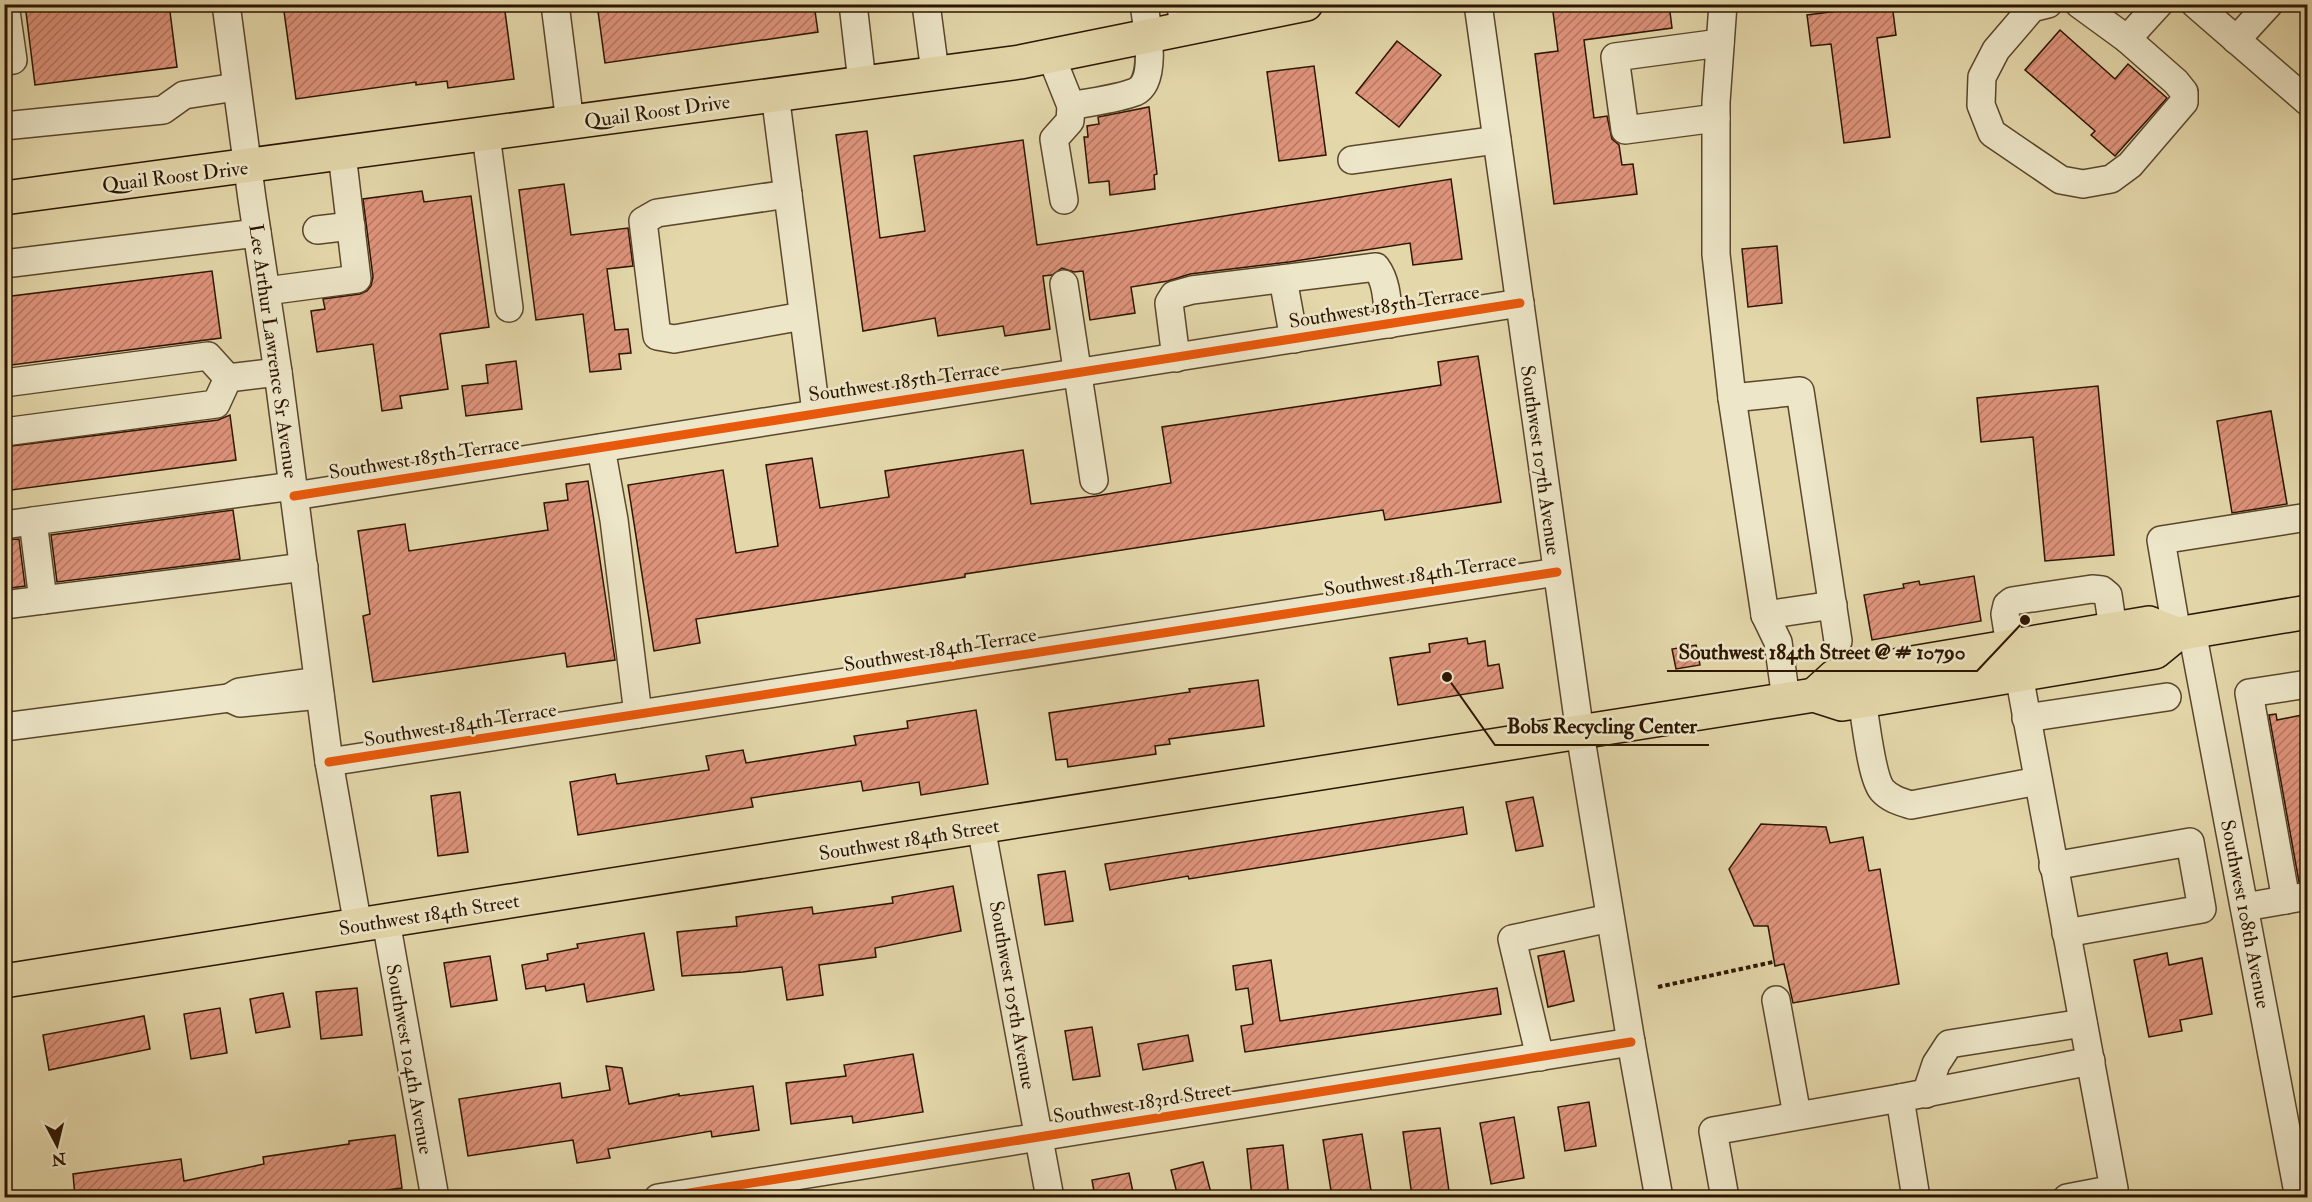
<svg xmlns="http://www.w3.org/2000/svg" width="2312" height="1202" viewBox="0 0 2312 1202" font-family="'IM FELL Double Pica',serif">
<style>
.building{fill:url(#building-hatch);stroke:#2c1500;stroke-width:1.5}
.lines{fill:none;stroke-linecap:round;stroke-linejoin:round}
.minor-casing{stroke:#5a462b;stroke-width:30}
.major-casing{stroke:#2c1500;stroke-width:36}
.path{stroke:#2c1500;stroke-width:4;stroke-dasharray:4.5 3;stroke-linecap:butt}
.minor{stroke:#ede6c8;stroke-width:27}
.major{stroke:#e4d8ab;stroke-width:33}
.cycleway-casing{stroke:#ede6c8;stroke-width:13}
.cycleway{stroke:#e8590c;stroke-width:9}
.labels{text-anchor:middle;stroke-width:5;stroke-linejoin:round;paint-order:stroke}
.street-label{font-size:20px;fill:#2c1500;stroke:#ede6c8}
.leader{fill:none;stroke:#2c1500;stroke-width:2}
.callout-dot{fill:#2c1500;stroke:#ede6c8;stroke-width:2}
.callout-label{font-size:21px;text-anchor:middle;font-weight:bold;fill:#2c1500;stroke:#ede6c8;stroke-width:5;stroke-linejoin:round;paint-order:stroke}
</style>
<defs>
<pattern id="building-hatch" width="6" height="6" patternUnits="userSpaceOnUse" patternTransform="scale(1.5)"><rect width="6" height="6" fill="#df947c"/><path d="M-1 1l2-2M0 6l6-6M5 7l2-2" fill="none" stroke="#b57863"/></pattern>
</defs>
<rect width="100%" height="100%" fill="#e4d8ab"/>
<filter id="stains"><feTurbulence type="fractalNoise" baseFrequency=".00333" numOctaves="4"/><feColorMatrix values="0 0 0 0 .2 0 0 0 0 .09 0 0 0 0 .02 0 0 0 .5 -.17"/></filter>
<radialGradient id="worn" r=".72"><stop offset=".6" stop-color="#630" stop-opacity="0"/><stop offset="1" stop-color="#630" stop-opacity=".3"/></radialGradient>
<g class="building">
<path d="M 25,4 L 169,4 L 177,67 L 35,85 Z"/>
<path d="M 283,4 L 504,4 L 514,79 L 448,88 L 447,81 L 416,85 L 416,82 L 296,99 Z"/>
<path d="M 597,4 L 814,4 L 818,32 L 605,63 Z"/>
<path d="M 1552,4 L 1669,4 L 1672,28 L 1584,40 L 1594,118 L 1607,116 L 1612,139 L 1619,145 L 1622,165 L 1633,164 L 1637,194 L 1554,204 L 1535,54 L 1558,51 Z"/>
<path d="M 1892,4 L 1896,35 L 1877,38 L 1890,137 L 1844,143 L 1831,44 L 1811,46 L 1807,15 Z"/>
<path d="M 2060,30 L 2115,79 L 2128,64 L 2167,98 L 2115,156 L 2091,135 L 2095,131 L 2025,70 Z"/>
<path d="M 1397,41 L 1441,75 L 1399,127 L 1356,93 Z"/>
<path d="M 1314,66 L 1326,155 L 1279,161 L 1267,72 Z"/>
<path d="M 1149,107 L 1157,174 L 1154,175 L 1155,189 L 1110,195 L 1109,181 L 1089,183 L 1084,137 L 1088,137 L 1087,126 L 1099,124 L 1098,117 Z"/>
<path d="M 867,131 L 880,238 L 925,231 L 914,156 L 1023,140 L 1037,245 L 1132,231 L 1451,179 L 1462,259 L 1413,265 L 1410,243 L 1289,262 L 1190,274 L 1168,281 L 1131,287 L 1135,313 L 1090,320 L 1083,271 L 1074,272 L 1062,268 L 1052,275 L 1043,276 L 1050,329 L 1005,336 L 1003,326 L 938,336 L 935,318 L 863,331 L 836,135 Z"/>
<path d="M 564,184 L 571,235 L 628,228 L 633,266 L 607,269 L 615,330 L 628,329 L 631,353 L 619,354 L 621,369 L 590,372 L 583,314 L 536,320 L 519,190 Z"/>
<path d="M 422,191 L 424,202 L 471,196 L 489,327 L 440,334 L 448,389 L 400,396 L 402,408 L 382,411 L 373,344 L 317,352 L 311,311 L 325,309 L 323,299 L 360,294 L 367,291 L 371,286 L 373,277 L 363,199 Z"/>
<path d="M 1777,246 L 1782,303 L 1748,307 L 1742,249 Z"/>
<path d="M 212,271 L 221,338 L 4,366 L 4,297 Z"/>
<path d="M 1478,356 L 1501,502 L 1385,520 L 1383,510 L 965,574 L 965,577 L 696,619 L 700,643 L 654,651 L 628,485 L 723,470 L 736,553 L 778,546 L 766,465 L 812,458 L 820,508 L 889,497 L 885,471 L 1023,450 L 1031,504 L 1096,496 L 1171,483 L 1162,427 L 1441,385 L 1438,362 Z"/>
<path d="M 516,361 L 522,409 L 466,416 L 462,386 L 488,383 L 486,365 Z"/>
<path d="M 2098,386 L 2114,555 L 2045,561 L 2033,437 L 1981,442 L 1977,398 Z"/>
<path d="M 2271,411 L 2287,504 L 2232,513 L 2217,421 Z"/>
<path d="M 230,415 L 236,460 L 4,491 L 4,447 L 218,420 Z"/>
<path d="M 588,481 L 615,660 L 567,667 L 565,653 L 373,682 L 363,616 L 370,614 L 358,531 L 405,524 L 409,551 L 548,530 L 544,503 L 568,500 L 566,484 Z"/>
<path d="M 233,510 L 240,559 L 57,582 L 51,535 Z"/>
<path d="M 19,539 L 25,586 L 4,589 L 4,540 Z"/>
<path d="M 1974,576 L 1981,621 L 1872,640 L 1864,595 L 1904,588 L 1903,584 L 1919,581 L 1920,585 Z"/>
<path d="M 1467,638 L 1468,644 L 1485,641 L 1488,666 L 1499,664 L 1503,688 L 1398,705 L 1390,658 L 1430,652 L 1429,644 Z"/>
<path d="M 1696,645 L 1700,665 L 1676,669 L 1672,649 Z"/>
<path d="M 1258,680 L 1264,726 L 1169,739 L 1170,744 L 1155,746 L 1156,754 L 1068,767 L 1067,759 L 1056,760 L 1049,713 L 1190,692 L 1189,689 Z"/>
<path d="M 976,710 L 988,784 L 921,795 L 919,782 L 863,791 L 861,781 L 751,798 L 753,807 L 578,835 L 570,782 L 615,774 L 617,784 L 709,770 L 706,756 L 743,750 L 746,763 L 856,745 L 854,736 L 908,728 L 907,721 Z"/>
<path d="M 2276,714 L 2277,720 L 2307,714 L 2307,881 L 2299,882 L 2269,715 Z"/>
<path d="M 460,792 L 468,852 L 438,856 L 431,796 Z"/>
<path d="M 1533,797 L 1543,846 L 1516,851 L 1506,802 Z"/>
<path d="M 1463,807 L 1467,834 L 1189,879 L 1188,876 L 1110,890 L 1105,864 Z"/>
<path d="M 1761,824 L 1826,827 L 1830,843 L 1863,837 L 1869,871 L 1880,869 L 1899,984 L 1793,1003 L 1784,964 L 1775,966 L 1768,926 L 1754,926 L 1729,869 Z"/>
<path d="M 1065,871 L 1073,921 L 1045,925 L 1038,875 Z"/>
<path d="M 953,886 L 961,931 L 875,948 L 876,957 L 819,965 L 823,995 L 787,1000 L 782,967 L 743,972 L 682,976 L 677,932 L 737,926 L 736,917 L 812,907 L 813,914 L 893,903 L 892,897 Z"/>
<path d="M 644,933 L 654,990 L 587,1002 L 584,984 L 546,991 L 545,986 L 526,989 L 522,965 L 548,960 L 547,954 L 578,948 L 577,944 Z"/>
<path d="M 1564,951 L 1574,1001 L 1548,1007 L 1538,956 Z"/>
<path d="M 2167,953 L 2169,965 L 2202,958 L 2212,1014 L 2180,1020 L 2182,1031 L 2149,1037 L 2134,960 Z"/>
<path d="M 490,956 L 497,1000 L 451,1007 L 444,963 Z"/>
<path d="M 1271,960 L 1280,1021 L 1497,988 L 1501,1014 L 1245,1052 L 1241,1026 L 1253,1024 L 1248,988 L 1236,990 L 1233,966 Z"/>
<path d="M 357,988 L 362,1035 L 321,1039 L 316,992 Z"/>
<path d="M 283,993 L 290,1027 L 256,1033 L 250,999 Z"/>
<path d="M 220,1008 L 227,1053 L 191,1059 L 184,1014 Z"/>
<path d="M 144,1016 L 150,1049 L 49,1070 L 43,1035 Z"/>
<path d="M 1092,1027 L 1100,1076 L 1073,1080 L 1065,1031 Z"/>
<path d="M 1188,1035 L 1193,1061 L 1143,1070 L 1138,1044 Z"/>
<path d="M 913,1054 L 923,1112 L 853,1123 L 852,1116 L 791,1124 L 786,1083 L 846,1076 L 844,1065 Z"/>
<path d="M 606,1066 L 622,1068 L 629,1104 L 679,1094 L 679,1096 L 753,1086 L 759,1130 L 712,1137 L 711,1131 L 608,1149 L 610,1158 L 577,1163 L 573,1140 L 468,1156 L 459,1099 L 560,1083 L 562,1098 L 610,1090 Z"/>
<path d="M 1589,1102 L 1596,1146 L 1565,1151 L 1558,1107 Z"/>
<path d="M 1514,1117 L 1524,1178 L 1491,1184 L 1480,1123 Z"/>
<path d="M 1440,1128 L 1449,1191 L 1412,1196 L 1403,1132 Z"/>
<path d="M 1362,1134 L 1372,1197 L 1332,1197 L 1323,1140 Z"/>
<path d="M 395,1135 L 402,1188 L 331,1197 L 75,1197 L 73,1174 L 181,1159 L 184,1181 L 264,1164 L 263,1157 L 349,1144 L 349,1141 Z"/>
<path d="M 1283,1145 L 1289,1197 L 1252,1197 L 1247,1149 Z"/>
<path d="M 1203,1162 L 1212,1197 L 1178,1197 L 1171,1170 Z"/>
<path d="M 1129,1173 L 1134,1197 L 1095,1197 L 1092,1180 Z"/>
</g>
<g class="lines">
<defs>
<g id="minor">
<path d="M 226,4 L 252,199 L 278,372 L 329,762 L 358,926"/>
<path d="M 555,4 L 570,123"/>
<path d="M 853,4 L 862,82"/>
<path d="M 926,4 L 935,72"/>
<path d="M 1180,4 L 1186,29"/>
<path d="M 1478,4 L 1580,733 L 1631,1042 L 1659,1198"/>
<path d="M 1723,4 L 1716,102 L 1716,254 L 1732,398 L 1765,615 L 1778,642 L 1786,699"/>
<path d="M 2048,4 L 2032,8 L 1996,50 L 1982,77 L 1981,105 L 1992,133 L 2061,180 L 2083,184 L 2111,179 L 2130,165 L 2184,102 L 2184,92 L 2176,82 L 2127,39 L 2079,4"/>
<path d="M 2195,4 L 2308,102"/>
<path d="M 2127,39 L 2159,4"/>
<path d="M 2236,40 L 2269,4"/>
<path d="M 1051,56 L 1071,106 L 1070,121 L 1054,139 L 1064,200"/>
<path d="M 4,61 L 13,60 L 5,4"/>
<path d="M 775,94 L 816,412"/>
<path d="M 1071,106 C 1090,102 1117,99 1135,92 C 1158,82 1147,25 1144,4"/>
<path d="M 1716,118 L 1625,130 L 1615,57 L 1720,43"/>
<path d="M 4,126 L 163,110 L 184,95 L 236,87"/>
<path d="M 486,135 L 509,308"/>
<path d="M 1352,160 L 1497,140"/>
<path d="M 788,194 L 657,213 L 643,221 L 657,336 L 674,339 L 803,316"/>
<path d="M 317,230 L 351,226"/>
<path d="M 4,264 L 257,233"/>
<path d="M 1283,279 L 1294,339"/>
<path d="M 1064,284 L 1094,480"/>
<path d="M 266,291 L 357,279 L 342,154"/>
<path d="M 1176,358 L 1169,303 L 1174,295 L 1192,290 L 1376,267 C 1388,283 1387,305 1389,324"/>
<path d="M 4,383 L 208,356 L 228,378"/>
<path d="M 1732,398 L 1800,391 L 1838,641"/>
<path d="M 4,432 L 216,404 L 228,378 L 278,372"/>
<path d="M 601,448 L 614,520 L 638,714"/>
<path d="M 293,486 L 33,521 L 43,600 L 304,567"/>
<path d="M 294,496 L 1520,303"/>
<path d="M 4,525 L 33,521"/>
<path d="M 4,605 L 43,600"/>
<path d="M 1765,615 L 1833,605"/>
<path d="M 2192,631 L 2299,1198"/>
<path d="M 2177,634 L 2161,540 L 2308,517"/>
<path d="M 2010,646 L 2005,614 L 2007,605 L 2012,601 L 2092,589 L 2102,590 L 2108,595 L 2113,629"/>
<path d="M 2019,675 L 2114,1189 L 2067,1198"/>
<path d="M 318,681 L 239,692 L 229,698 L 240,703 L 320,695"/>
<path d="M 1862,701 C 1866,721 1871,776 1882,790 C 1890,799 1901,802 1911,805 L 2038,781"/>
<path d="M 2026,718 L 2167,697"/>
<path d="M 4,727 L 229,698"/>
<path d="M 329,762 L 1557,572"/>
<path d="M 981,827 L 1050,1198"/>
<path d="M 2053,866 L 2190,842 L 2202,909 L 2066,933"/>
<path d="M 2286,900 L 2249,693 L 2308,684"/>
<path d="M 2245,907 L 2308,896"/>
<path d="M 386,921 L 435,1198"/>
<path d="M 1776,1000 L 1797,1115"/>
<path d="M 1540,1057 L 1512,939 L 1610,918"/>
<path d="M 1926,1094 L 1936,1064 L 1949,1044 L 2083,1023"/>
<path d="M 658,1198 L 1631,1042"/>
<path d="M 1725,1198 L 1713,1131 L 1900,1098"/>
<path d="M 1916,1198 L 1900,1098 L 2091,1061"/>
</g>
<g id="major">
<path d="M 4,198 L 1020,62 L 1306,4"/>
<path d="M 1814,695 L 1835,676 L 2149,623 L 2177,634 L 2308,612"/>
<path d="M 4,981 L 1814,695 L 1842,704 L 1862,701 L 2155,652 L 2177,634"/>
</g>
</defs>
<use href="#minor" class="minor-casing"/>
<use href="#major" class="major-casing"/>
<path class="path" d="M 1658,987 L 1773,962"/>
<use href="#minor" class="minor"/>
<use href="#major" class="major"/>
<defs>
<g id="cycleway">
<path d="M 294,496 L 1520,303"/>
<path d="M 329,762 L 1557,572"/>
<path d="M 658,1198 L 1631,1042"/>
</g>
</defs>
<use href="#cycleway" class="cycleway-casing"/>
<use href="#cycleway" class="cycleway"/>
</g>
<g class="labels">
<g class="street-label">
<text transform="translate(657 111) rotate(-8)" y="7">Quail Roost Drive</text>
<text transform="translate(175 176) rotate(-7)" y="7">Quail Roost Drive</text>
<text transform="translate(1384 306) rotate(-9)" y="7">Southwest 185th Terrace</text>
<text transform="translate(274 351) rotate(82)" y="7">Lee Arthur Lawrence Sr Avenue</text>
<text transform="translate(904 381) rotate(-8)" y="7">Southwest 185th Terrace</text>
<text transform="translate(424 457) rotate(-9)" y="7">Southwest 185th Terrace</text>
<text transform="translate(1541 460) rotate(82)" y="7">Southwest 107th Avenue</text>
<text transform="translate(1420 574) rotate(-9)" y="7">Southwest 184th Terrace</text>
<text transform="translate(940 649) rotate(-9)" y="7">Southwest 184th Terrace</text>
<text transform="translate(460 724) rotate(-9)" y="7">Southwest 184th Terrace</text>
<text transform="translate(909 839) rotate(-9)" y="7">Southwest 184th Street</text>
<text transform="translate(429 914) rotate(-9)" y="7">Southwest 184th Street</text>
<text transform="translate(2246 914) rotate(79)" y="7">Southwest 108th Avenue</text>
<text transform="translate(1013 995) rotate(80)" y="7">Southwest 105th Avenue</text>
<text transform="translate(410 1059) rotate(80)" y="7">Southwest 104th Avenue</text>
<text transform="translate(1142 1102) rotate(-9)" y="7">Southwest 183rd Street</text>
</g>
</g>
<path class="leader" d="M2025 620L1977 671H1667M1447 677L1495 745H1709"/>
<g class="callout-dot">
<circle cx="2025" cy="620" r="6"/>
<circle cx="1447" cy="677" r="6"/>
</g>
<g class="callout-label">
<text x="1822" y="659">Southwest 184th Street @ # 10790</text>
<text x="1602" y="733">Bobs Recycling Center</text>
</g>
<rect width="2312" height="1202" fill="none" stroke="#e4d8ab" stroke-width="24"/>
<rect x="6" y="6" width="2300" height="1190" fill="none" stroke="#2c1500" stroke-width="3"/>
<rect x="12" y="12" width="2288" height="1178" fill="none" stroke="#2c1500" stroke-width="1.5"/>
<g transform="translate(57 1145) rotate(173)" stroke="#ede6c8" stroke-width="4.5" paint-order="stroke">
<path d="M0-4.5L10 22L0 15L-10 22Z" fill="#2c1500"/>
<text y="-9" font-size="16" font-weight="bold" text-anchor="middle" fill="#2c1500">N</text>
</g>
<rect width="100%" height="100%" filter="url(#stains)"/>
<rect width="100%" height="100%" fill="url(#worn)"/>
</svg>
